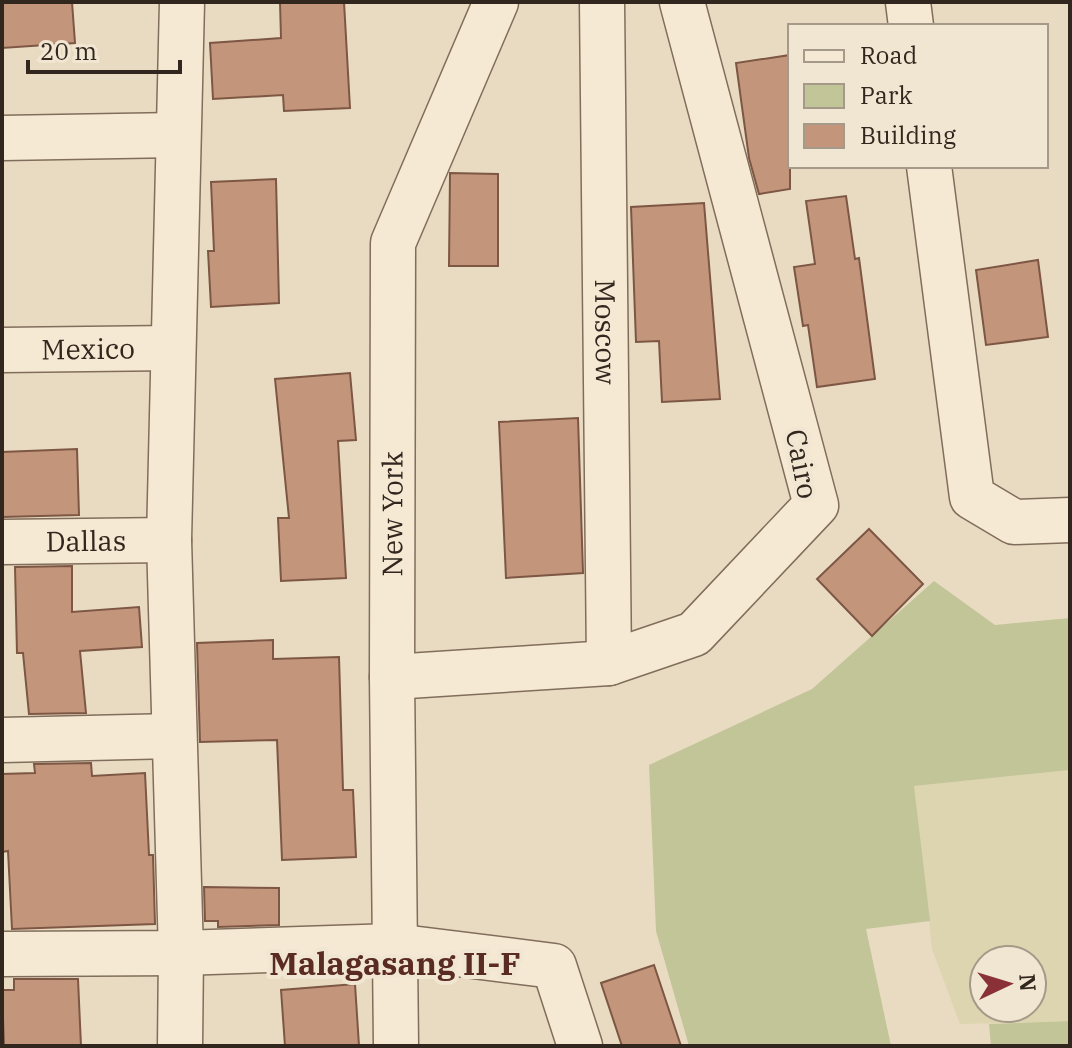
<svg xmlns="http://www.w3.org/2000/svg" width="1072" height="1048" viewBox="0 0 1072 1048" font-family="'IBM Plex Serif',serif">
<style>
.farmland{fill:#ddd4b0;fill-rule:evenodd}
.green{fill:#c2c597}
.building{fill:#c3967c;stroke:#7d5744;stroke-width:2}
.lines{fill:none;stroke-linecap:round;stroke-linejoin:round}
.minor-casing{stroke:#816d5b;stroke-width:47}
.minor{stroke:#f5e9d4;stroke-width:44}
.labels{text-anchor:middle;stroke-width:8;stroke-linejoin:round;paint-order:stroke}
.street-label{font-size:28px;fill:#32271e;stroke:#f1e6d1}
.quarter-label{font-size:32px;font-weight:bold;fill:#5a2b22;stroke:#f1e6d1}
</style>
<rect width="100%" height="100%" fill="#e9dbc2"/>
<path class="farmland" d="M 1070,770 L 1070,1021 L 960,1024 L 932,949 L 914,786 ZM 984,960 L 1032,960 L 1032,1008 L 984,1008 Z"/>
<g class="green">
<path d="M 934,581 L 995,625 L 1070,618 L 1070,770 L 914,786 L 930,921 L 866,929 L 891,1046 L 689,1046 L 656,931 L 649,765 L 812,689 Z"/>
<path d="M 1070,1021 L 1070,1046 L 991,1046 L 989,1024 Z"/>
</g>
<g class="building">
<path d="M 2,2 L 72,2 L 75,43 L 2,48 Z"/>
<path d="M 280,2 L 344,2 L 350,108 L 284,111 L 283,95 L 213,99 L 210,43 L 281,38 Z"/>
<path d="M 790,55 L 790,189 L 759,194 L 749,158 L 736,63 Z"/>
<path d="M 450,173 L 498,174 L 498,266 L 449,266 Z"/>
<path d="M 276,179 L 279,303 L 211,307 L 208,251 L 214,251 L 211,182 Z"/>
<path d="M 846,196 L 855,259 L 859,258 L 875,379 L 817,387 L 808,325 L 803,326 L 794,267 L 815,264 L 806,201 Z"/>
<path d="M 704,203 L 720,399 L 662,402 L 659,341 L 636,342 L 631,207 Z"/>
<path d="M 1038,260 L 1048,337 L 986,345 L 976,270 Z"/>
<path d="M 350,373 L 356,440 L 338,441 L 346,578 L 281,581 L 278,518 L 289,518 L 275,379 Z"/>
<path d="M 578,418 L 583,573 L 506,578 L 499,422 Z"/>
<path d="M 77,449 L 79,515 L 2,517 L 2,452 Z"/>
<path d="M 869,529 L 923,584 L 872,636 L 817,579 Z"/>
<path d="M 72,566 L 72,612 L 139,607 L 142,647 L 80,651 L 86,713 L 29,714 L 23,653 L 17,653 L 15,567 Z"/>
<path d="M 273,640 L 273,659 L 339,657 L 343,790 L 353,790 L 356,857 L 282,860 L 277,740 L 200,742 L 197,643 Z"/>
<path d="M 91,763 L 92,776 L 145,773 L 149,855 L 153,855 L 155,924 L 12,929 L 8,851 L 2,852 L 2,774 L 35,773 L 34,764 Z"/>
<path d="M 204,887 L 279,888 L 279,925 L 218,927 L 218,921 L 205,921 Z"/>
<path d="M 654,965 L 681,1046 L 622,1046 L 601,983 Z"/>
<path d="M 14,979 L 78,979 L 81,1046 L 4,1046 L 2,990 L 14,990 Z"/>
<path d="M 355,984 L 359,1046 L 285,1046 L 281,990 Z"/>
</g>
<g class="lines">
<defs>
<g id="minor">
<path id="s1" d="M 602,2 L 609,663"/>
<path d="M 908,2 L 911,26"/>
<path d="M 2,138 L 177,135"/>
<path d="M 929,166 L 972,497 L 1014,522 L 1070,520"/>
<path id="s2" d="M 2,350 L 173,348"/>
<path id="s3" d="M 2,542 L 169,540"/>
<path d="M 392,677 L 609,663 L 694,634 L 816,505 L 682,2"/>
<path d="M 2,740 L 174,736"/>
<path d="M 2,954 L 181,953 L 394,946 L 554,966 L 580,1046"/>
<path d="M 180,1046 L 181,953 L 169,540 L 182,2"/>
<path id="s4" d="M 396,1046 L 392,677 L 393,243 L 496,2"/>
</g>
</defs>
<use href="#minor" class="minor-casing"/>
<use href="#minor" class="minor"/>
</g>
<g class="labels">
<g class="street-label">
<text dy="10" stroke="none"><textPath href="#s1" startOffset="330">Moscow</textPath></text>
<text dy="10" stroke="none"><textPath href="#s2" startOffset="86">Mexico</textPath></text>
<text transform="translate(802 464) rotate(79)" y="10">Cairo</text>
<text dy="10" stroke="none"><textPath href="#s4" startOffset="532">New York</textPath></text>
<text dy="10" stroke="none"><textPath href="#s3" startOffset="84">Dallas</textPath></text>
</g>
<g class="quarter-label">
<text x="395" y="975">Malagasang II-F</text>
</g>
</g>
<rect width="1072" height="1048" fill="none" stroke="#32271e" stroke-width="8"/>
<rect x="788" y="24" width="260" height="144" fill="#f1e6d1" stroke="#a59a89" stroke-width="2"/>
<rect x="804" y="50" width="40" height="12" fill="#f5e9d4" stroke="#a59a89" stroke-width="2"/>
<text x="860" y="64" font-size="24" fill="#32271e">Road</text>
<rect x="804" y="84" width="40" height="24" fill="#c2c597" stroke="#a59a89" stroke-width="2"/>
<text x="860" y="104" font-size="24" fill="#32271e">Park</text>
<rect x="804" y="124" width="40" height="24" fill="#c3967c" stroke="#a59a89" stroke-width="2"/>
<text x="860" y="144" font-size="24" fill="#32271e">Building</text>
<g transform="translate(1008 984) rotate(86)"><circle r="38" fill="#f1e6d1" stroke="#a59a89" stroke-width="2"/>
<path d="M0-6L14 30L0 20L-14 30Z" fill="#893137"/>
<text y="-12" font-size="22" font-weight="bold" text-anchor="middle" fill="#32271e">N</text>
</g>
<path d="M28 60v12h152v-12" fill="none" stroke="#32271e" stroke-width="4"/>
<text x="40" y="60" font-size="24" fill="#32271e" stroke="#f1e6d1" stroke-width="6" paint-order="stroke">20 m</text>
</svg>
